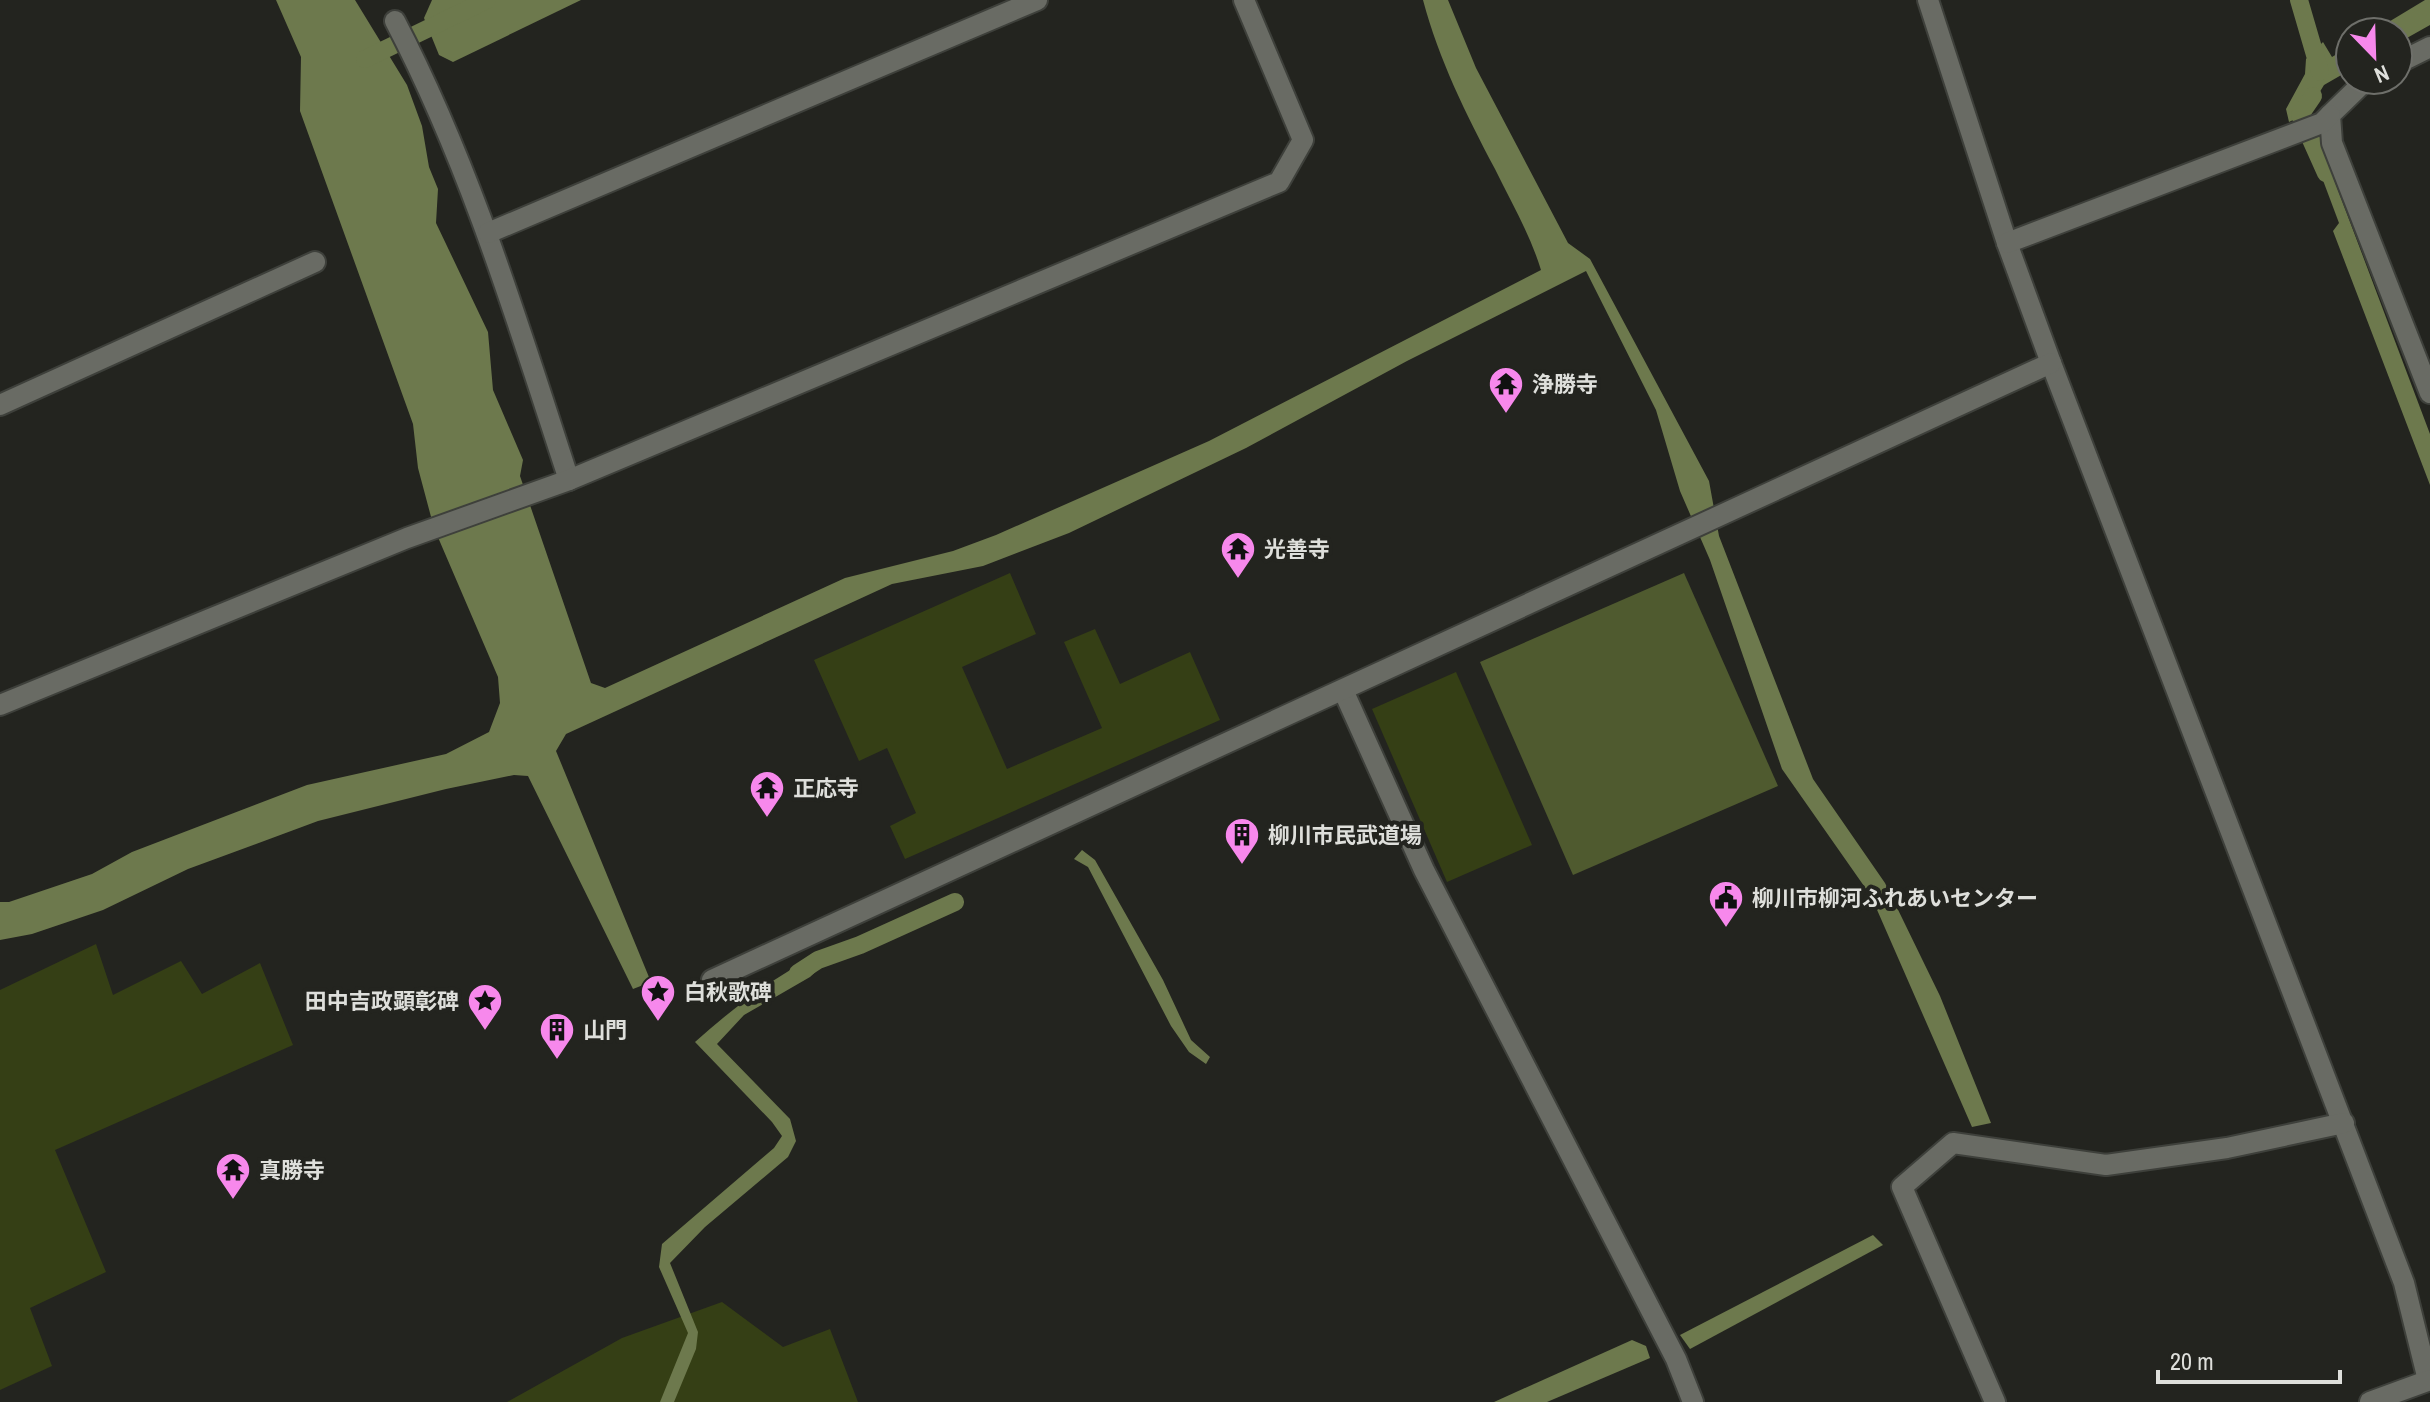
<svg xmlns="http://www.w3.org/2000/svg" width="2430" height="1402" viewBox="0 0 2430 1402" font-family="'Archivo Narrow','Noto Sans JP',sans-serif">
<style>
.green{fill:#353f15}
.forest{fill:#4f5a2f}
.water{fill:#6d794d}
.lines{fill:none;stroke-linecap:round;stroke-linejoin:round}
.stream{stroke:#6d794d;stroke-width:18}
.street-casing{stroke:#3e403b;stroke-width:24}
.secondary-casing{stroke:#3e403b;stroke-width:24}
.street{stroke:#696b64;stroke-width:20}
.secondary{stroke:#696b64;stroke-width:20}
.labels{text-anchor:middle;stroke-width:8;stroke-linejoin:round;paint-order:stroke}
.poi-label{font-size:22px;font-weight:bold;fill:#dedfdb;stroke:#23241f;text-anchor:start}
</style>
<rect width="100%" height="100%" fill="#23241f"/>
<g class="green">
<path d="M 1010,573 L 1036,634 L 962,667 L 1007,769 L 1102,728 L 1064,642 L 1095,629 L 1120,684 L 1190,652 L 1220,720 L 905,859 L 890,826 L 916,813 L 887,748 L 859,761 L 814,660 Z"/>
<path d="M 1456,672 L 1532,845 L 1447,882 L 1372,709 Z"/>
<path d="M 96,944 L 113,995 L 181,961 L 202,994 L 260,963 L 293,1045 L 55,1150 L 106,1272 L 30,1308 L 52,1366 L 0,1390 L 0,990 Z"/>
<path d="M 722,1302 L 783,1347 L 830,1329 L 858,1402 L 507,1402 L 622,1338 Z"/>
</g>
<path class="forest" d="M 1684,573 L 1778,786 L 1573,875 L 1480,662 Z"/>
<g class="water">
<path d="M 276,0 L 355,0 L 407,85 L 422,126 L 429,167 L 438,189 L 436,223 L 488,332 L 493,390 L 523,460 L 520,476 L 591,683 L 605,688 L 845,578 L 953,551 L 996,535 L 1209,441 L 1541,270 C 1530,234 1511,202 1495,169 C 1466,114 1439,60 1423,0 L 1448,0 L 1476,68 L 1568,243 L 1590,259 L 1709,481 L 1719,536 L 1813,779 L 1885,883 L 1940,996 L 1991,1123 L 1972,1127 L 1871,896 L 1782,769 L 1710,560 L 1680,491 L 1656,410 L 1586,271 L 1407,361 L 1246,448 L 1069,533 L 983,566 L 892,584 L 566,734 L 556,751 L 651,982 L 633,989 L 528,776 L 514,775 L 446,789 L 318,821 L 188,869 L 103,910 L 32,934 L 0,940 L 0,902 L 9,902 L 92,874 L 132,852 L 307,785 L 446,754 L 489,732 L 500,703 L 498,677 L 434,528 L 418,468 L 413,424 L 300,111 L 301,57 Z"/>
<path d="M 432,0 L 581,0 L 453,62 L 439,55 L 424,18 Z"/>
<path d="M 2425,0 L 2430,0 L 2430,25 L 2398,43 L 2398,32 L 2372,32 Z"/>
<path d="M 2323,42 L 2332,57 L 2350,46 L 2350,70 L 2324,85 L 2307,113 L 2289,122 L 2286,109 L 2305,74 L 2306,59 Z"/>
<path d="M 2312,151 L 2324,153 L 2430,434 L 2430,485 L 2333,231 L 2339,223 Z"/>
<path d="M 1082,850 L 1095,860 L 1163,980 L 1191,1040 L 1210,1057 L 1206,1064 L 1189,1052 L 1171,1026 L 1088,867 L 1074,859 Z"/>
<path d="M 817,955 L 821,967 L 810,977 L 744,1015 L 717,1044 L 790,1119 L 796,1141 L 788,1157 L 705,1227 L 670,1263 L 698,1332 L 696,1349 L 674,1402 L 660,1402 L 688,1333 L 659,1267 L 662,1244 L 774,1148 L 782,1136 L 772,1122 L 695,1042 C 733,1008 771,979 817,955 Z"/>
<path d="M 1873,1235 L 1883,1245 L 1690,1349 L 1680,1335 Z"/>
<path d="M 1632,1340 L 1646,1346 L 1650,1358 L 1547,1402 L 1494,1402 Z"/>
</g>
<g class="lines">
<g class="stream">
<path d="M 2299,0 L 2320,72"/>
<path d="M 365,59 L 487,0"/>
<path d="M 2313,96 L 2300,115 L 2326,173"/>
<path d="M 798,973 L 818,960 L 860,945 L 955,902"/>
</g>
<defs>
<g id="street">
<path d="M 1928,0 L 2007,243 L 2051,363 L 2404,1283 L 2428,1380"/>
<path d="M 395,21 C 471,167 518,324 569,480"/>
<path d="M 2398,63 L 2430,47"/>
<path d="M 2366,80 L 2330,115 L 2332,143 L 2430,393"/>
<path d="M 488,233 L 1037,0"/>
<path d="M 2007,243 L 2322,123 L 2330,115"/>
<path d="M 0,405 L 315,262"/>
<path d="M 1343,690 L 1424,870 L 1676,1359 L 1693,1402"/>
<path d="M 0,705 L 407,538 L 569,480 L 1279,182 L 1303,140 L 1244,0"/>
<path d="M 712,980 L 2051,363"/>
<path d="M 1995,1402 L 1902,1187 L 1953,1143 L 2106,1165 L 2227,1148 L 2344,1123"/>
</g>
<path id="secondary" d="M 2370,1402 L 2430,1380"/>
</defs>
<use href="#street" class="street-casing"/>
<use href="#secondary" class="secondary-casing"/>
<use href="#street" class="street"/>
<use href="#secondary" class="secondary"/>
</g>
<defs>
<symbol id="temple-pin" viewBox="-11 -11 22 30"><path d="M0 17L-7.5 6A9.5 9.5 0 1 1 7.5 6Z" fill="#f788ec" stroke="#23241f"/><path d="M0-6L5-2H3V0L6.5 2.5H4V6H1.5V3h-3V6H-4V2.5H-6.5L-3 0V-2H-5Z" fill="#111"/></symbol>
<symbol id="building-pin" viewBox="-11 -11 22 30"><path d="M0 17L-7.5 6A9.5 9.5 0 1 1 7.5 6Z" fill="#f788ec" stroke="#23241f"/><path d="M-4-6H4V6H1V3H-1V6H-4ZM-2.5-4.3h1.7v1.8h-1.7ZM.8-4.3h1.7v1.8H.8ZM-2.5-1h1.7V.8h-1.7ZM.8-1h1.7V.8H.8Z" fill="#111"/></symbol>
<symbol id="civic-pin" viewBox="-11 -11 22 30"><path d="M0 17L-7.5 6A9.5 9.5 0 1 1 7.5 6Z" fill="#f788ec" stroke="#23241f"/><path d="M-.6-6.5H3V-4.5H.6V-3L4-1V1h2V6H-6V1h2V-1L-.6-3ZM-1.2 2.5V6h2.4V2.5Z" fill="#111"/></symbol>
<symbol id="sight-pin" viewBox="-11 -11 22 30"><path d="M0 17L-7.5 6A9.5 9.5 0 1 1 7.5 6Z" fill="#f788ec" stroke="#23241f"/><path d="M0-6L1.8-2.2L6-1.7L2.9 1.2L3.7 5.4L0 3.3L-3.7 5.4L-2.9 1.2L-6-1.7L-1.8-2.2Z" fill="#111"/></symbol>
</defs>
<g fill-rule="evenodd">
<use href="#temple-pin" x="1486" y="364" width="40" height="54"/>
<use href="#temple-pin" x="1218" y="529" width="40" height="54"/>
<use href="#temple-pin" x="747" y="768" width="40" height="54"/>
<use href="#building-pin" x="1222" y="815" width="40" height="54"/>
<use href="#civic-pin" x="1706" y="878" width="40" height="54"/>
<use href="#sight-pin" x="638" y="972" width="40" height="54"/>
<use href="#sight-pin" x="465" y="981" width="40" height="54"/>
<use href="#building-pin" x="537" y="1010" width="40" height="54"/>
<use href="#temple-pin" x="213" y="1150" width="40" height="54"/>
</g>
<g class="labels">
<g class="poi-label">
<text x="1532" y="392">浄勝寺</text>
<text x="1264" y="557">光善寺</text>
<text x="793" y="796">正応寺</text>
<text x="1268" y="843">柳川市民武道場</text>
<text x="1752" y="906">柳川市柳河ふれあいセンター</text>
<text x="684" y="1000">白秋歌碑</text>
<text x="459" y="1009" text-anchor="end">田中吉政顕彰碑</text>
<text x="583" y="1038">山門</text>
<text x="259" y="1178">真勝寺</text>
</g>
</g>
<g transform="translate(2374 56) rotate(157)"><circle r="38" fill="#23241f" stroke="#6e6f6a" stroke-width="2"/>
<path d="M0-6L14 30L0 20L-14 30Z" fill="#f788ec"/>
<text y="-12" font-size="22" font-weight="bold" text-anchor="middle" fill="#dedfdb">N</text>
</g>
<path d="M2158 1370v12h182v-12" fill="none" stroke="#dedfdb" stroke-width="4"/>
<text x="2170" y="1370" font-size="24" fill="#dedfdb" stroke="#23241f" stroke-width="6" paint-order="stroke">20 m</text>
</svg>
